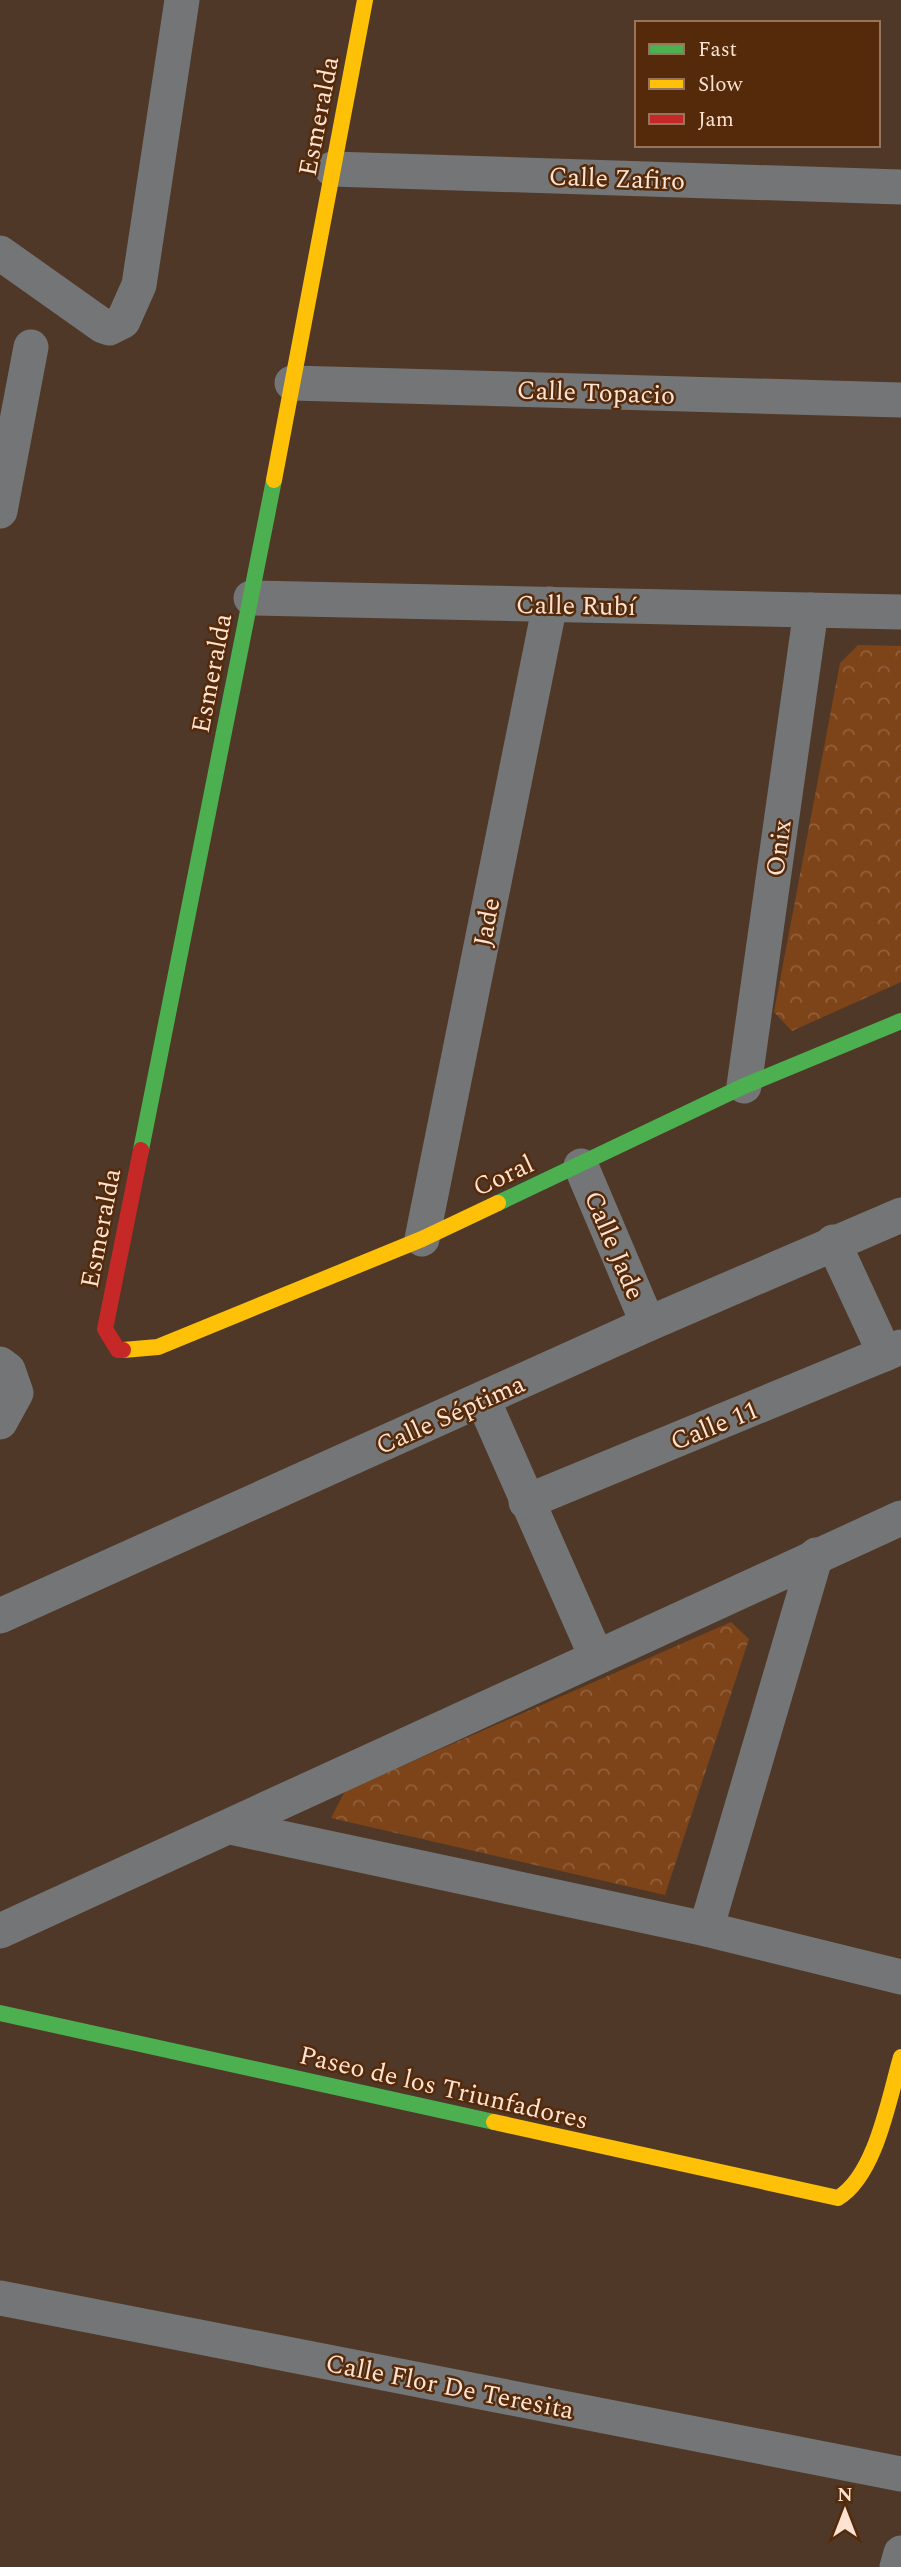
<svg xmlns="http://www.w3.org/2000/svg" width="901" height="2567" viewBox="0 0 901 2567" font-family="Spectral,serif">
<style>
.park{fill:url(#park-crowns)}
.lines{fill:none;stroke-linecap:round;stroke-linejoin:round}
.street{stroke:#737576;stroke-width:35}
.fast{stroke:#4caf50;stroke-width:16}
.slow{stroke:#ffc107;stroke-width:16}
.jam{stroke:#c62828;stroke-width:16}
.labels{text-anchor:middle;stroke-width:5;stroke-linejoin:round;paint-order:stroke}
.street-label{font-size:26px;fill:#fee2d2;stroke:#542a0a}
</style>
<defs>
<pattern id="park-crowns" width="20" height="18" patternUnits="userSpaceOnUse" patternTransform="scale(1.75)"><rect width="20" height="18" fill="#7e4419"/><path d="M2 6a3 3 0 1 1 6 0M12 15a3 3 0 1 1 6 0" fill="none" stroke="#915f3a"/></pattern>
</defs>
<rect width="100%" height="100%" fill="#4f3827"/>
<g class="park">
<path d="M 858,645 L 901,646 L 901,982 L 792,1031 L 774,1012 L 840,663 Z"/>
<path d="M 731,1622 L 749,1639 L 665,1895 L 331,1818 L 345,1791 Z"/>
</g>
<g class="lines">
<g class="street">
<path d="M 332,169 L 901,187"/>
<path d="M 0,253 L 103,326 L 109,328 L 123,321 L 139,285 L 182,0"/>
<path d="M 292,383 L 901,400"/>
<path d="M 0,511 L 31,347"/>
<path d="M 251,598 L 901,612"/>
<path d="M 744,1086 L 811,610"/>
<path d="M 581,1166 L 648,1324"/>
<path d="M 422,1239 L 550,604"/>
<path d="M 833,1242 L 885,1354"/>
<path d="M 0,1364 L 8,1370 L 16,1393 L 0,1422"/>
<path d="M 483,1400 L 596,1656"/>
<path d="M 526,1502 L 901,1347"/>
<path d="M 0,1616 L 648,1324 L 901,1215"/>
<path d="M 230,1827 L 706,1929 L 901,1977"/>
<path d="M 706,1929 L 816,1555"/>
<path d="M 0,1931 L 901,1518"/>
<path d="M 0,2298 L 901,2474"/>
<path d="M 897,2567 L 901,2553"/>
</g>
<g class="fast">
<path d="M 141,1150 L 274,480"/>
<path d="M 498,1203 L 744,1086 L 901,1021"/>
<path d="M 0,2013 L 494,2122"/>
</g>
<g class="slow">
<path d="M 274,480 L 365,0"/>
<path d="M 123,1350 L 158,1347 L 422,1239 L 498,1203"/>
<path d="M 494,2122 L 838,2198 C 876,2175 889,2098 901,2057"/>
</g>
<path class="jam" d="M 123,1350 L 118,1350 L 105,1329 L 141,1150"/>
</g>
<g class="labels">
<g class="street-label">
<text transform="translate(318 116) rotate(-79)" y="9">Esmeralda</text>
<text transform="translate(617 178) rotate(2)" y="9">Calle Zafiro</text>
<text transform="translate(596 392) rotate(2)" y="9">Calle Topacio</text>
<text transform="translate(576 605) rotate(1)" y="9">Calle Rubí</text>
<text transform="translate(211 673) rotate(-79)" y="9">Esmeralda</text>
<text transform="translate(778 848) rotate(-82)" y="9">Onix</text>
<text transform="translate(486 922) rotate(-79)" y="9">Jade</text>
<text transform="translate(503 1175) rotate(-25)" y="9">Coral</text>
<text transform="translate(100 1228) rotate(-79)" y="9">Esmeralda</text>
<text transform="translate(615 1245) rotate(67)" y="9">Calle Jade</text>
<text transform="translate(450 1414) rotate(-24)" y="9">Calle Séptima</text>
<text transform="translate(714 1425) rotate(-22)" y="9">Calle 11</text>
<text transform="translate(444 2087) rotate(13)" y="9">Paseo de los Triunfadores</text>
<text transform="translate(450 2386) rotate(11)" y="9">Calle Flor De Teresita</text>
</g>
</g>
<rect x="635" y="21" width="245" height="126" fill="#542a0a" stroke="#98745a" stroke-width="2"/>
<rect x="649" y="44" width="35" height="10" fill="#4caf50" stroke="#98745a" stroke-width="2"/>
<text x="698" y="56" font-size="21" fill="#fee2d2">Fast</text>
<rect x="649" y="79" width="35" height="10" fill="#ffc107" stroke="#98745a" stroke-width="2"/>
<text x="698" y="91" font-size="21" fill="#fee2d2">Slow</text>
<rect x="649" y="114" width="35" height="10" fill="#c62828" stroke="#98745a" stroke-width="2"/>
<text x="698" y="126" font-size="21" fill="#fee2d2">Jam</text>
<g transform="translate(845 2511)" stroke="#542a0a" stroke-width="5" paint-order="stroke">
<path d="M0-5L12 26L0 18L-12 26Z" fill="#fee2d2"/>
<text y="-10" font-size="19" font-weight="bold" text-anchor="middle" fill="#fee2d2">N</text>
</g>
</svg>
